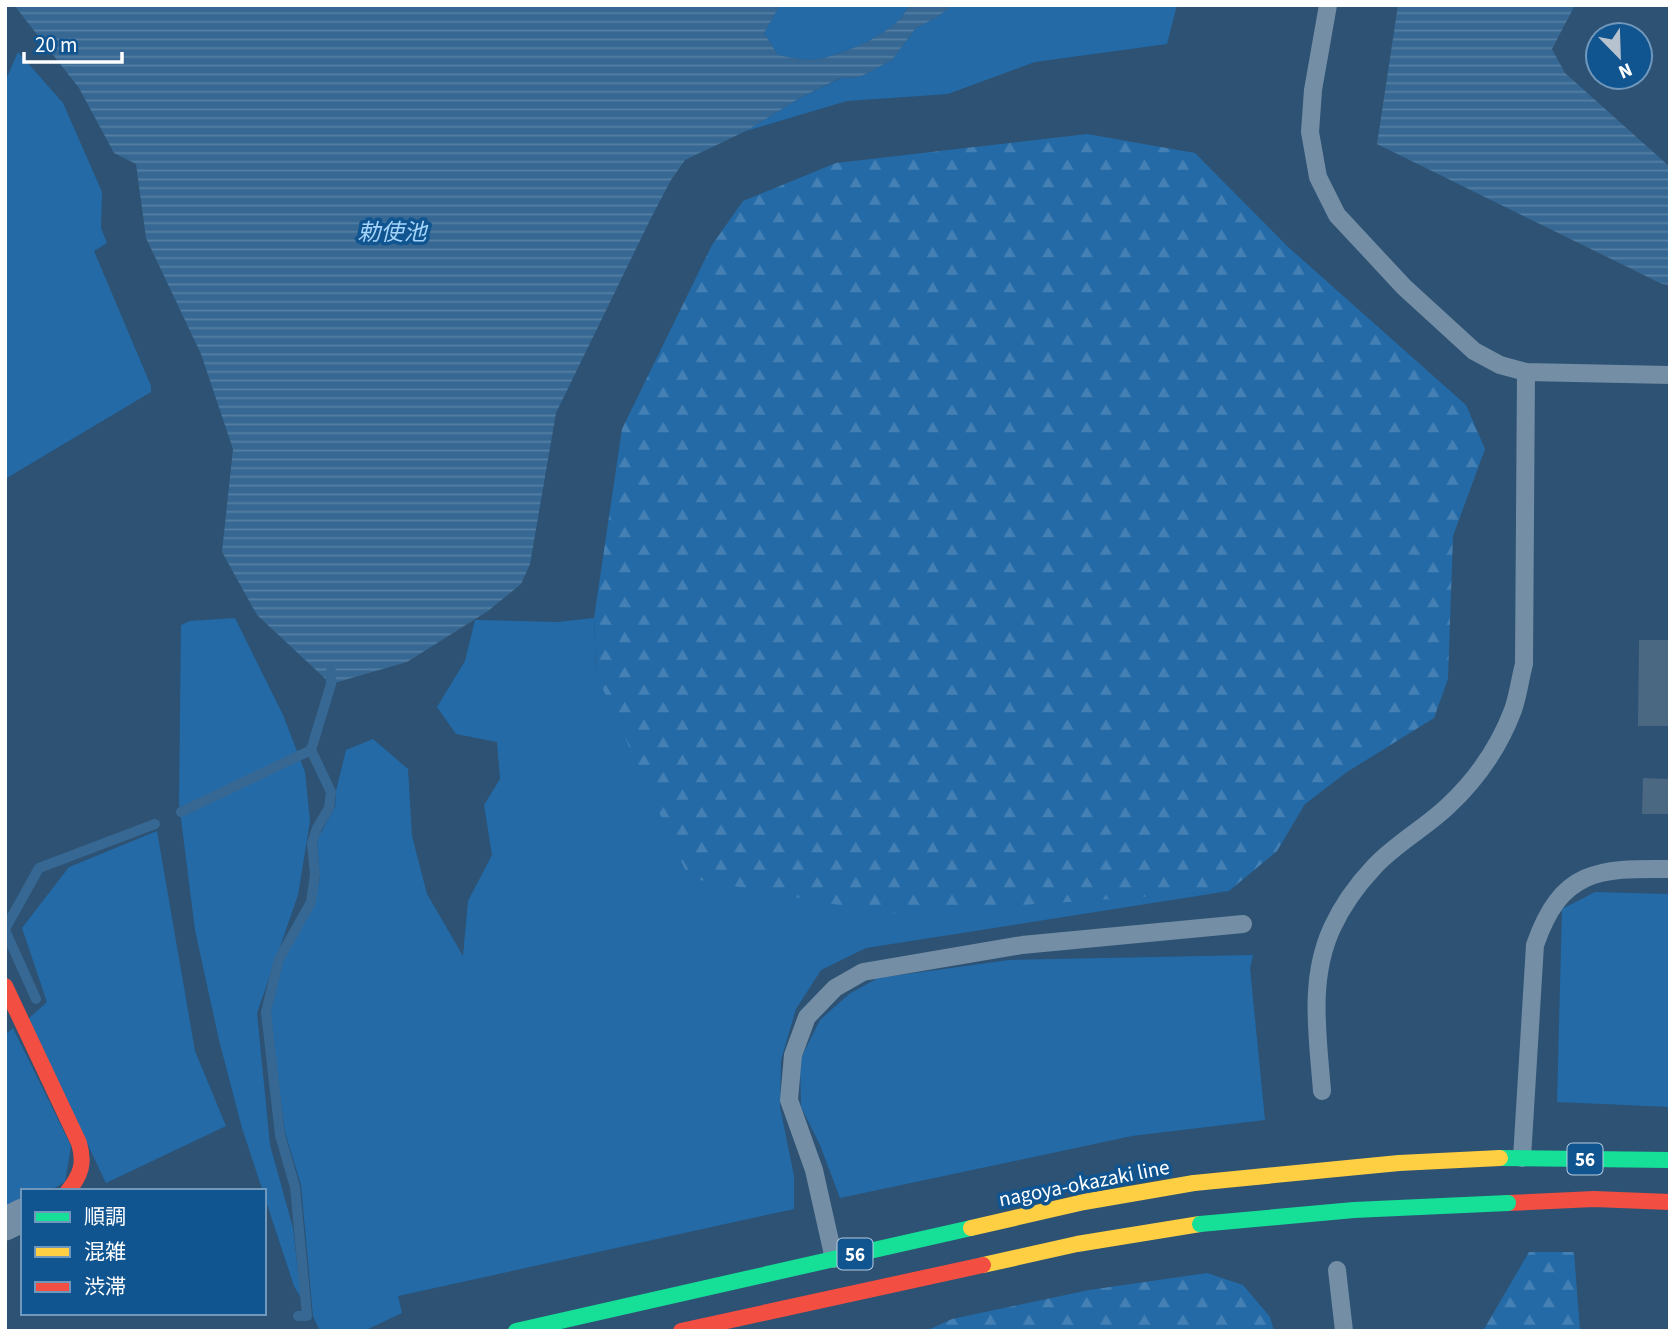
<svg xmlns="http://www.w3.org/2000/svg" width="1675" height="1336" viewBox="0 0 1675 1336" font-family="'Source Sans 3','Noto Sans JP',sans-serif">
<style>
.green{fill:#236aa7}
.forest{fill:url(#forest-firs)}
.water{fill:url(#water-rules)}
.lines{fill:none;stroke-linecap:round;stroke-linejoin:round}
.stream{stroke:#376893;stroke-width:10}
.building{fill:#4a6882}
.lane{stroke:#748ea6;stroke-width:18}
.street{stroke:#748ea6;stroke-width:33}
.fast{stroke:#16e098;stroke-width:16}
.slow{stroke:#ffcf43;stroke-width:16}
.jam{stroke:#f24e42;stroke-width:16}
.fast-bridge{stroke:#16e098;stroke-width:16}
.slow-bridge{stroke:#ffcf43;stroke-width:16}
.labels{text-anchor:middle;stroke-width:7;stroke-linejoin:round;paint-order:stroke}
.shield{fill:#105490;stroke:#b7ccde;stroke-width:2}
.shield-label{font-size:19px;font-weight:bold;fill:#fff}
.street-label{font-size:21px;fill:#fff;stroke:#105490}
.water-label{font-size:23px;font-style:italic;fill:#a5d4fa;stroke:#105490}
</style>
<defs>
<pattern id="forest-firs" width="22" height="20" patternUnits="userSpaceOnUse" patternTransform="scale(1.75)"><rect width="22" height="20" fill="#236aa7"/><path d="M5 1l3.5 6h-7zM16 11l3.5 6h-7z" fill="#4480b4"/></pattern>
<pattern id="water-rules" width="6" height="5" patternUnits="userSpaceOnUse" patternTransform="scale(1.75)"><rect width="6" height="5" fill="#376893"/><path d="M0 2.5h6" fill="none" stroke="#557fa3"/></pattern>
</defs>
<rect width="100%" height="100%" fill="#2d5273"/>
<g class="green">
<path d="M 780,5 L 909,5 C 900,32 838,58 811,60 C 801,60 789,57 778,55 L 764,33 Z"/>
<path d="M 953,5 L 1177,5 L 1167,44 L 1035,62 L 948,94 L 847,101 L 746,131 L 798,99 L 841,78 L 860,77 L 892,60 L 915,29 L 937,17 Z"/>
<path d="M 18,52 L 63,103 L 102,192 L 101,228 L 107,243 L 94,251 L 151,386 L 151,392 L 5,479 L 5,82 Z"/>
<path d="M 235,618 L 283,715 L 305,772 L 310,821 L 298,895 L 257,1013 L 270,1145 L 293,1228 L 301,1298 L 294,1286 L 242,1128 L 219,1040 L 195,930 L 179,803 L 181,625 L 190,621 Z"/>
<path d="M 594,618 L 596,675 L 1118,898 L 1229,891 L 866,948 L 821,970 L 796,1009 L 781,1060 L 780,1107 L 794,1176 L 794,1209 L 398,1296 L 402,1313 L 364,1331 L 320,1331 L 313,1316 L 301,1185 L 285,1132 L 270,1014 L 283,959 L 315,902 L 320,878 L 317,840 L 335,807 L 336,791 L 346,750 L 373,739 L 408,769 L 412,836 L 427,894 L 463,956 L 468,901 L 492,855 L 484,805 L 500,779 L 497,742 L 456,734 L 437,707 L 465,661 L 475,620 L 557,622 Z"/>
<path d="M 157,831 L 195,1051 L 226,1126 L 106,1183 L 28,1019 L 47,1002 L 22,928 L 69,867 Z"/>
<path d="M 1595,892 L 1670,894 L 1670,1107 L 1557,1102 L 1562,909 Z"/>
<path d="M 1253,955 L 1250,968 L 1265,1120 L 1132,1136 L 840,1198 L 820,1145 L 801,1107 L 800,1060 L 820,1020 L 849,994 L 878,978 L 1009,960 Z"/>
<path d="M 13,1028 L 71,1146 L 65,1182 L 49,1191 L 23,1191 L 23,1204 L 5,1213 L 5,1035 Z"/>
</g>
<g class="forest">
<path d="M 1087,134 L 1195,153 L 1287,246 L 1466,405 L 1485,449 L 1453,536 L 1448,679 L 1434,718 L 1347,772 L 1305,804 L 1277,851 L 1229,891 L 889,914 L 689,878 L 596,674 L 594,618 L 622,429 L 712,245 L 743,201 L 836,163 Z"/>
<path d="M 1529,1252 L 1574,1252 L 1580,1331 L 1483,1331 Z"/>
<path d="M 1207,1273 L 1243,1285 L 1270,1317 L 1274,1331 L 926,1331 L 952,1319 L 1089,1290 Z"/>
</g>
<g class="water">
<path d="M 14,5 L 780,5 L 764,33 L 778,55 C 789,57 801,60 811,60 C 838,58 900,32 909,5 L 953,5 L 937,17 L 915,29 L 892,60 L 860,77 L 840,78 L 798,99 L 746,131 L 685,160 L 671,180 L 651,218 L 556,413 L 530,564 L 521,584 L 488,611 L 407,662 L 331,684 L 257,615 L 222,552 L 233,449 L 201,354 L 146,238 L 136,164 L 114,153 L 79,88 Z"/>
<path d="M 1398,5 L 1575,5 L 1552,49 L 1565,73 L 1670,167 L 1670,285 L 1662,284 L 1377,144 Z"/>
</g>
<g class="lines">
<g class="stream">
<path d="M 181,812 L 311,750"/>
<path d="M 5,929 L 39,868 L 155,824"/>
<path d="M 5,930 L 36,999"/>
<path d="M 298,1316 L 307,1316 L 295,1187 L 280,1135 L 266,1012 L 279,959 L 311,902 L 315,875 L 312,843 L 317,828 L 329,808 L 331,792 L 311,750 L 331,684 L 331,671"/>
</g>
</g>
<g class="building">
<path d="M 1639,640 L 1670,640 L 1670,726 L 1638,726 Z"/>
<path d="M 1643,778 L 1670,779 L 1670,814 L 1642,814 Z"/>
</g>
<g class="lines">
<g class="lane">
<path d="M 1328,5 L 1313,90 L 1310,132 L 1318,177 L 1337,215 L 1404,287 L 1474,351 L 1500,365 L 1526,372 L 1670,375"/>
<path d="M 1322,1091 C 1318,1037 1308,980 1332,928 C 1342,906 1358,884 1374,867 C 1395,844 1425,828 1448,806 C 1476,780 1499,747 1513,710 C 1518,696 1520,679 1524,664 L 1526,372"/>
<path d="M 1522,1158 L 1535,945 C 1561,870 1597,868 1670,869"/>
<path d="M 834,1259 L 814,1170 L 789,1100 L 793,1055 L 807,1017 L 835,988 L 863,972 L 1022,945 L 1243,924"/>
<path d="M 1337,1270 L 1344,1331"/>
</g>
<path class="street" d="M 5,1224 L 23,1215"/>
<g class="fast">
<path d="M 1500,1158 L 1670,1160"/>
<path d="M 516,1331 L 971,1228"/>
</g>
<g class="slow">
<path d="M 971,1228 L 1084,1202 L 1194,1183"/>
<path d="M 983,1265 L 1077,1244 L 1200,1224"/>
</g>
<g class="jam">
<path d="M 5,986 L 79,1143 C 85,1163 81,1175 68,1191"/>
<path d="M 1508,1203 L 1594,1199 L 1670,1202"/>
<path d="M 681,1331 L 983,1265"/>
</g>
<path class="fast-bridge" d="M 1200,1224 L 1354,1210 L 1508,1203"/>
<path class="slow-bridge" d="M 1194,1183 L 1399,1163 L 1500,1158"/>
</g>
<g class="labels">
<g class="shield">
<rect x="1567.5" y="1143.5" width="35" height="31" rx="5"/>
<rect x="837.5" y="1238.5" width="35" height="31" rx="5"/>
</g>
<g class="shield-label">
<text x="1585" y="1166">56</text>
<text x="855" y="1261">56</text>
</g>
<g class="street-label">
<text transform="translate(1084 1183) rotate(-11)" y="7">nagoya-okazaki line</text>
</g>
<g class="water-label">
<text x="392" y="240">勅使池</text>
</g>
</g>
<rect width="1675" height="1336" fill="none" stroke="#ffffff" stroke-width="14"/>
<rect x="21" y="1189" width="245" height="126" fill="#105490" stroke="#7098bc" stroke-width="2"/>
<rect x="35" y="1212" width="35" height="10" fill="#16e098" stroke="#7098bc" stroke-width="2"/>
<text x="84" y="1224" font-size="21" fill="#ffffff">順調</text>
<rect x="35" y="1247" width="35" height="10" fill="#ffcf43" stroke="#7098bc" stroke-width="2"/>
<text x="84" y="1259" font-size="21" fill="#ffffff">混雑</text>
<rect x="35" y="1282" width="35" height="10" fill="#f24e42" stroke="#7098bc" stroke-width="2"/>
<text x="84" y="1294" font-size="21" fill="#ffffff">渋滞</text>
<g transform="translate(1619 56) rotate(157)"><circle r="33" fill="#105490" stroke="#7098bc" stroke-width="2"/>
<path d="M0-5L12 26L0 18L-12 26Z" fill="#b6c2ce"/>
<text y="-10" font-size="19" font-weight="bold" text-anchor="middle" fill="#ffffff">N</text>
</g>
<path d="M24 52v10h98v-10" fill="none" stroke="#ffffff" stroke-width="3.5"/>
<text x="35" y="52" font-size="21" fill="#ffffff" stroke="#105490" stroke-width="5" paint-order="stroke">20 m</text>
</svg>
